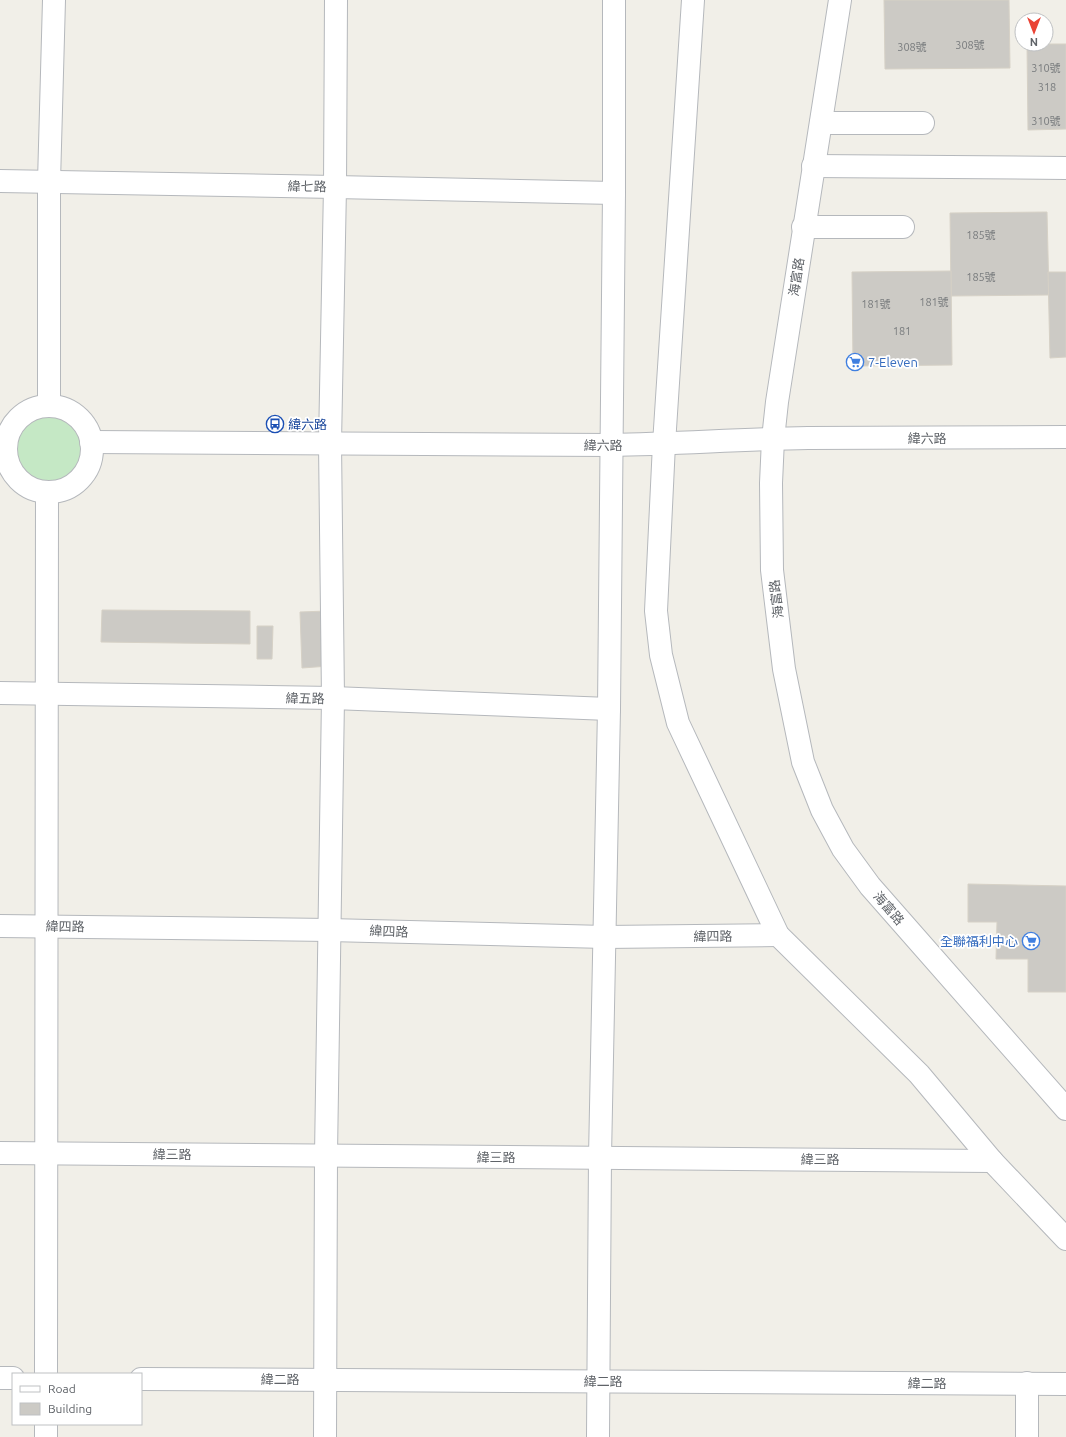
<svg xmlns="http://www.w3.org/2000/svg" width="1066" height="1437" viewBox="0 0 1066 1437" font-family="Ubuntu,'Noto Sans TC',sans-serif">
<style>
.green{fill:#c5e8c5}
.building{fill:#cccac5;stroke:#d6d1c6}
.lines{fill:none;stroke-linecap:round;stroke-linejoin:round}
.minor-casing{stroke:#b5b8bc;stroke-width:24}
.minor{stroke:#fff;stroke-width:22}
.labels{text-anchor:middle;stroke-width:3.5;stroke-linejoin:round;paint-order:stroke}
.number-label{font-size:11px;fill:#7a7d7f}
.street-label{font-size:13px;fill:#5f6368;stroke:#fff}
.shop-label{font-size:13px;fill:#366cbe;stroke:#fff;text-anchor:start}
.transit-label{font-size:13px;fill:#164399;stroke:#fff;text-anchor:start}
</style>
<rect width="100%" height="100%" fill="#f1efe8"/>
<circle class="green" cx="47" cy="448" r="37"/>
<g class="building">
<path d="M 884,0 L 1009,0 L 1010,68 L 885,69 Z"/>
<path d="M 1027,44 L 1066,44 L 1066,129 L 1028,130 Z"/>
<path d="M 1047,212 L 1049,295 L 951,296 L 950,213 Z"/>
<path d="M 951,271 L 952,365 L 853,366 L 852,272 Z"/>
<path d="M 1048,272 L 1066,272 L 1066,357 L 1050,358 Z"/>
<path d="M 102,610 L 250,611 L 250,644 L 101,642 Z"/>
<path d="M 327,611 L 329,666 L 302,668 L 300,612 Z"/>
<path d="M 257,626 L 273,626 L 272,659 L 257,659 Z"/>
<path d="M 968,884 L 1066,886 L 1066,992 L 1028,992 L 1028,959 L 996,959 L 997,922 L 968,922 Z"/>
</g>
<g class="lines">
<defs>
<g id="minor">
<path d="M 693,0 L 664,444 L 656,611 L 661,655 L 678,723 L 778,935 L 919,1074 L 992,1161 L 1066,1239"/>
<path d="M 840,0 L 777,402 L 773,439 L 771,483 L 772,570 L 784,669 L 803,762 L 822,810 L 843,849 L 870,886 L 1066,1109"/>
<path d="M 821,123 L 923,123"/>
<path d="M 813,166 L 1066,168"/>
<path d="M 0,181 L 335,187 L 614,193"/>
<path d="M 803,227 L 903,227"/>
<path d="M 49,406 L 49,182 L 54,0"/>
<circle cx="49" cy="449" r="43"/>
<path d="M 91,442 L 611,445 C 677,444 742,439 808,438 C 894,437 980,438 1066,437"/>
<path d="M 0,693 L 333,698 L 609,709"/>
<path d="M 0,926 L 329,930 L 605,937 L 778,935"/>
<path d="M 0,1153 L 992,1161"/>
<path d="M 46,1374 L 47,492"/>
<path d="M 0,1378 L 13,1378"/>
<path d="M 141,1379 L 1066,1384"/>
<path d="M 1027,1383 L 1027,1437"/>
<path d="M 46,1437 L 46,1424"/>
<path d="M 325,1437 L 326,1155 L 333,698 L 330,443 L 335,187 L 336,0"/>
<path d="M 598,1437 L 600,1157 L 609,709 L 614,193 L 614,0"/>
</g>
</defs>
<use href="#minor" class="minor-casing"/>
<use href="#minor" class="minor"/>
</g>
<defs>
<symbol id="supermarket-ring" viewBox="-11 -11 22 22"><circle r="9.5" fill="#fff" stroke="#3f7fe0" stroke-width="1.5"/><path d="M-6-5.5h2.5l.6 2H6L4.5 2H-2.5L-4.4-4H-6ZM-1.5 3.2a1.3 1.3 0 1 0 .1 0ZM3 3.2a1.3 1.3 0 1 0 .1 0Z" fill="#3f7fe0"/></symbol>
<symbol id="bus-ring" viewBox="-11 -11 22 22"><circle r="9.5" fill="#fff" stroke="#1a4fb4" stroke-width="1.5"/><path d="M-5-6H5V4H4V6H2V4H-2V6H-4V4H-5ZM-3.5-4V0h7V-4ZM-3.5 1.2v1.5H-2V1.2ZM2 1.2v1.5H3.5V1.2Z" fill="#1a4fb4"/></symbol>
</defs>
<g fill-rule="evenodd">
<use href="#supermarket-ring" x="845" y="352" width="20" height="20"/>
<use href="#bus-ring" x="265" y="414" width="20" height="20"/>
<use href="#supermarket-ring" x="1021" y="931" width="20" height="20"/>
</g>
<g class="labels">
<g class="number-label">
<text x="970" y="49">308號</text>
<text x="912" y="51">308號</text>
<text x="1046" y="72">310號</text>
<text x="1047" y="91">318</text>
<text x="1046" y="125">310號</text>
<text x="981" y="239">185號</text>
<text x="981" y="281">185號</text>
<text x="934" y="306">181號</text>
<text x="876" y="308">181號</text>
<text x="902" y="335">181</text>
</g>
<g class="street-label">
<text transform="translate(307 186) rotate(1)" y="5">緯七路</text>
<text transform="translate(796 277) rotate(-81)" y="5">海富路</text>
<text x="927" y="443">緯六路</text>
<text x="603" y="450">緯六路</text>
<text transform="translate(776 599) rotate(-97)" y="5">海富路</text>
<text transform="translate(305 698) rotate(1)" y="5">緯五路</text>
<text transform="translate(889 908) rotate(49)" y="5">海富路</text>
<text transform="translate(65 926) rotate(1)" y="5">緯四路</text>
<text transform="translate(389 931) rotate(2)" y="5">緯四路</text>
<text transform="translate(713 936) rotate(-1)" y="5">緯四路</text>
<text x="172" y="1159">緯三路</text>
<text x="496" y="1162">緯三路</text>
<text x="820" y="1164">緯三路</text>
<text x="280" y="1384">緯二路</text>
<text x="603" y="1386">緯二路</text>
<text x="927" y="1388">緯二路</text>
</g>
<g class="shop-label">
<text x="868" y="367">7-Eleven</text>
<text x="1018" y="946" text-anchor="end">全聯福利中心</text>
</g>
<g class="transit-label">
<text x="288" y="429">緯六路</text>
</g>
</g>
<rect x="12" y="1373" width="130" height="52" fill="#ffffff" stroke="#bfc1c3"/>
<rect x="20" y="1386" width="20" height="6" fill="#ffffff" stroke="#bfc1c3"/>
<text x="48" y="1393" font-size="12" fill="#5f6368">Road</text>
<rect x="20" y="1403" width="20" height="12" fill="#cccac5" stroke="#bfc1c3"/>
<text x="48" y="1413" font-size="12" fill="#5f6368">Building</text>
<g transform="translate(1034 32) rotate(180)"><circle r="19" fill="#ffffff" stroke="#bfc1c3"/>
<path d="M0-3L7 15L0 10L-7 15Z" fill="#ea4335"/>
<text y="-6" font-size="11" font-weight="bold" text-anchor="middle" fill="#5f6368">N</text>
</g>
</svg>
